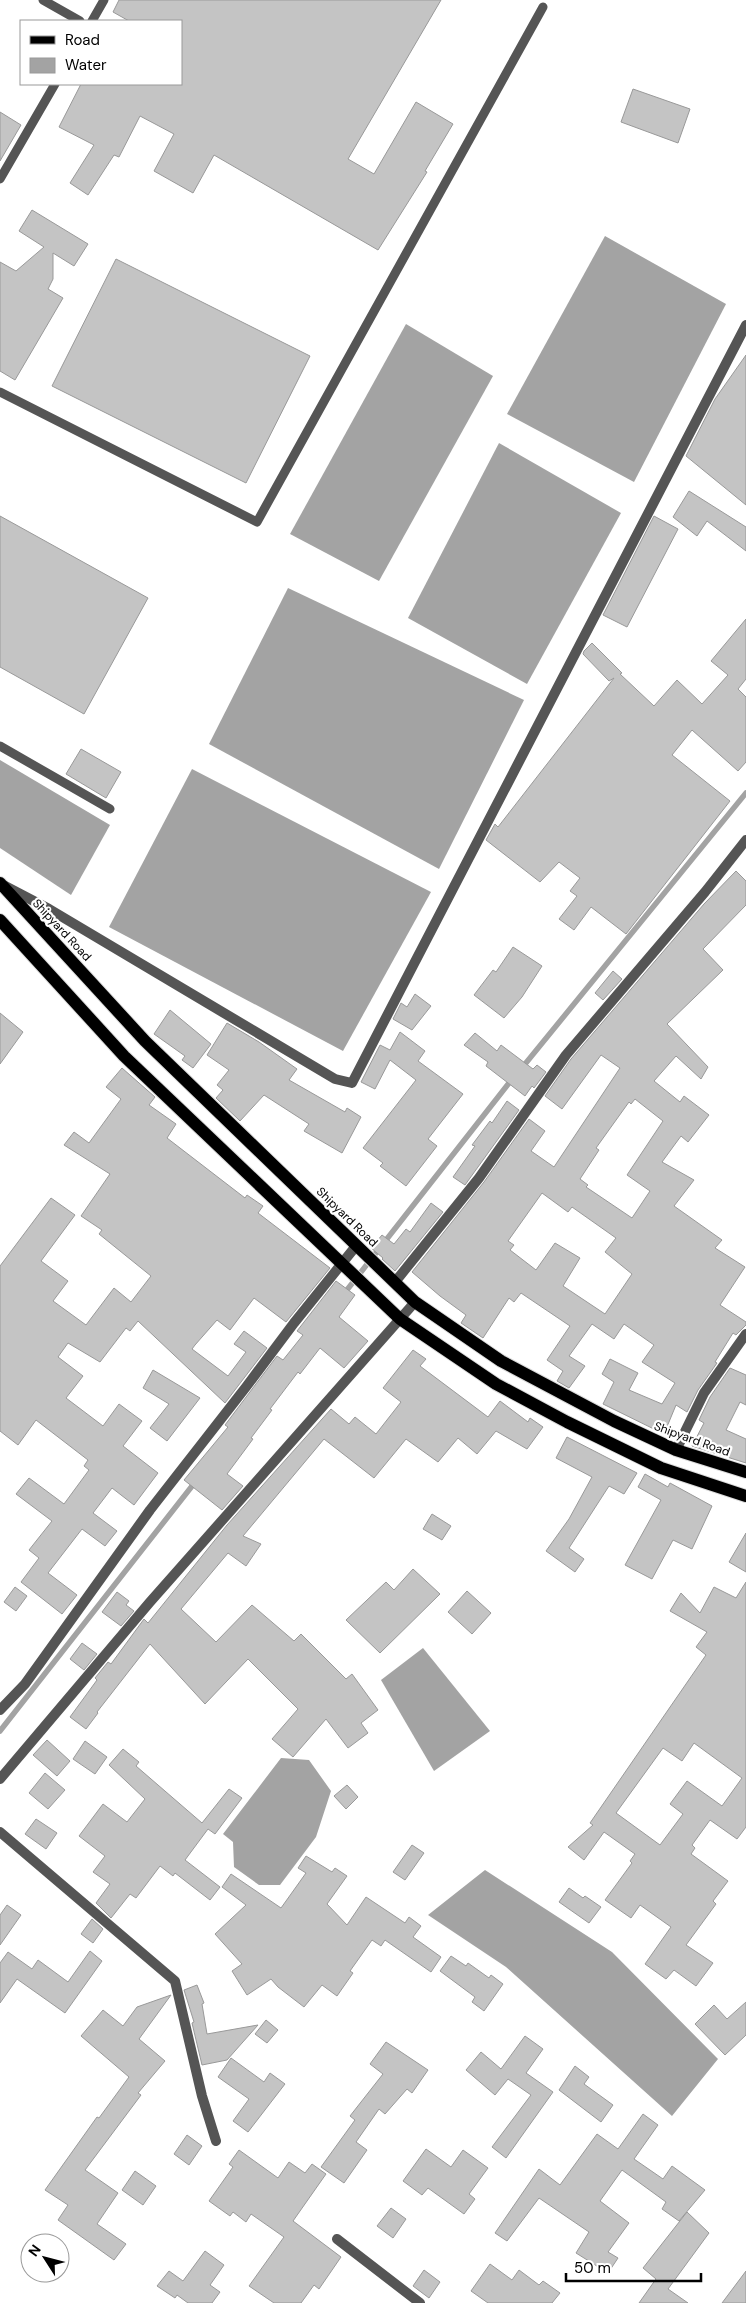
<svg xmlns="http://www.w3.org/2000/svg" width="746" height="2303" viewBox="0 0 746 2303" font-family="'DM Sans',sans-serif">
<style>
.water{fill:#a3a3a3}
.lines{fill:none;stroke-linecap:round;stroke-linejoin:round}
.stream{stroke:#a3a3a3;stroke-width:5.5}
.building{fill:#c4c4c4;stroke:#999;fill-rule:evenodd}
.primary-casing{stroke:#dbdbdb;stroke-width:14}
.lane{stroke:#555;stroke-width:9}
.street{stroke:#555;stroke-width:10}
.primary{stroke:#000;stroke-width:12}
.labels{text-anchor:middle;stroke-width:4.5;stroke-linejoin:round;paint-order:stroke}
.street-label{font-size:12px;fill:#000;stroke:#fff}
</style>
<rect width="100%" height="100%" fill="#fff"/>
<g class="water">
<path d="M 605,236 L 726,304 L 634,482 L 507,414 Z"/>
<path d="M 406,324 L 493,376 L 379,581 L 290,534 Z"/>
<path d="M 499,443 L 621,513 L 527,684 L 408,618 Z"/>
<path d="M 288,588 L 524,700 L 439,869 L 209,744 Z"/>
<path d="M 0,760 L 110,825 L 71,895 L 0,848 Z"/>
<path d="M 192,769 L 431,892 L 343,1051 L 109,927 Z"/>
<path d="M 423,1648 L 490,1731 L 434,1771 L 381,1680 Z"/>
<path d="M 281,1758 L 309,1760 L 331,1791 L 316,1837 L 280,1885 L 259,1885 L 234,1867 L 233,1842 L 223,1834 Z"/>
<path d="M 485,1870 L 612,1952 L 718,2059 L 672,2116 L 506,1967 L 428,1915 Z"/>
</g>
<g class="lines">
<g class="stream">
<path d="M 521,1069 L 746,793"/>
<path d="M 343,1295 L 513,1078"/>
<path d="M 0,1731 L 196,1481"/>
</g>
</g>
<g class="building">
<path d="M 119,0 L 441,0 L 348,159 L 374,174 L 416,102 L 453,124 L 425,171 L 427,172 L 378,250 L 214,155 L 193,193 L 154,171 L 174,134 L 140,116 L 119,157 L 114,155 L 88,195 L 70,183 L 94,145 L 59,127 L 81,84 L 181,84 L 181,21 L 129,21 L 113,12 Z"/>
<path d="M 633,89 L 690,109 L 678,143 L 621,122 Z"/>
<path d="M 0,112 L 21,125 L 0,161 Z"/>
<path d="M 32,210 L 88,244 L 74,266 L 53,253 L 53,279 L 48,289 L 63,298 L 15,380 L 0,371 L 0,262 L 16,271 L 44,247 L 19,231 Z"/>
<path d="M 116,259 L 310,356 L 246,483 L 52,386 Z"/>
<path d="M 746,355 L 746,505 L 686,456 L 715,399 Z"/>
<path d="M 689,491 L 746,527 L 746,551 L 707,521 L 697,536 L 673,517 Z"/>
<path d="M 0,516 L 148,598 L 84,714 L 0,667 Z"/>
<path d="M 654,516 L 678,529 L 627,627 L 603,615 Z"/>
<path d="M 746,619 L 746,679 L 738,689 L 746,697 L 746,762 L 738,771 L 692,730 L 672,755 L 730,801 L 626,934 L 591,907 L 574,930 L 559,919 L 577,896 L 570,891 L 580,878 L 559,862 L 540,882 L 486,840 L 495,824 L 498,827 L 614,678 L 609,681 L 583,654 L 584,651 L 592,643 L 622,673 L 620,674 L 654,706 L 677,680 L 702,704 L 728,675 L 711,661 Z"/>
<path d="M 81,749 L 121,772 L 106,798 L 66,774 Z"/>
<path d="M 736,871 L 746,881 L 746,905 L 703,949 L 723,970 L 667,1024 L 708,1067 L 701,1079 L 676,1056 L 654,1081 L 680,1102 L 684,1096 L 709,1115 L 688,1142 L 681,1136 L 662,1162 L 694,1180 L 674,1206 L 722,1240 L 715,1248 L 745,1267 L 720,1305 L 746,1322 L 746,1325 L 736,1335 L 733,1333 L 715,1362 L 717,1363 L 698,1390 L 687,1412 L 676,1405 L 664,1434 L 603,1404 L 614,1382 L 602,1374 L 610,1359 L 638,1373 L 629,1390 L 662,1404 L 675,1383 L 642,1362 L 654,1345 L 624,1324 L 614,1339 L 592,1324 L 569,1356 L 585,1366 L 569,1388 L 557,1381 L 563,1371 L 547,1360 L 570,1326 L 521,1293 L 514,1302 L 509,1298 L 483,1338 L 461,1323 L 466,1315 L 440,1296 L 412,1272 L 484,1182 L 529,1119 L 545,1131 L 531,1151 L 554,1167 L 620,1068 L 601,1055 L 562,1109 L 545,1096 L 571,1059 L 704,904 ZM 635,1099 L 663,1121 L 627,1175 L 650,1191 L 632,1218 L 586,1187 L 588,1185 L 580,1179 L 599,1150 L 596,1148 L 629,1102 L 631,1104 ZM 542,1193 L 568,1212 L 572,1207 L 616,1238 L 605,1252 L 632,1274 L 605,1314 L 563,1286 L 580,1258 L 555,1243 L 536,1270 L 510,1250 L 514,1245 L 508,1241 Z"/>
<path d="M 513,947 L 542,966 L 522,997 L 504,1018 L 474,995 L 493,970 L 496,972 Z"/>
<path d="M 613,971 L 622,979 L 603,1000 L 595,993 Z"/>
<path d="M 415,994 L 431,1006 L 412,1030 L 393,1019 L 401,1003 L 407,1007 Z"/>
<path d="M 170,1010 L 211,1044 L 193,1068 L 182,1060 L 185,1056 L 154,1034 Z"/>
<path d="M 0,1013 L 23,1032 L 0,1064 Z"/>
<path d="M 227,1023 L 259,1042 L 297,1069 L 289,1080 L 345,1112 L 347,1108 L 361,1117 L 342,1153 L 304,1131 L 309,1124 L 264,1095 L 240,1121 L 216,1098 L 223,1090 L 217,1085 L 229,1070 L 207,1055 Z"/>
<path d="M 400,1032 L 425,1051 L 418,1061 L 463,1094 L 428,1139 L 437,1146 L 406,1186 L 380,1166 L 383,1163 L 363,1148 L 416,1080 L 390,1060 L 375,1089 L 361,1082 L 380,1045 L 390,1050 Z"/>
<path d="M 475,1033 L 497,1051 L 501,1045 L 533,1069 L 537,1065 L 546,1072 L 534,1088 L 532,1086 L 525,1096 L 486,1066 L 488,1062 L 464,1045 Z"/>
<path d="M 122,1068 L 155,1097 L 149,1105 L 176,1124 L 167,1138 L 245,1198 L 247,1195 L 263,1206 L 258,1213 L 330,1268 L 286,1322 L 254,1298 L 230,1330 L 217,1320 L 195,1345 L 192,1349 L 228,1376 L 246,1352 L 234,1344 L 244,1331 L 267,1348 L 225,1403 L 138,1321 L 130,1331 L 126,1328 L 100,1362 L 68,1343 L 58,1357 L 83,1376 L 66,1398 L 103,1426 L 119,1404 L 142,1421 L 123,1446 L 158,1473 L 134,1505 L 112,1488 L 93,1513 L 117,1531 L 105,1546 L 82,1529 L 48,1573 L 77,1595 L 62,1614 L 21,1582 L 39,1558 L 29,1550 L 52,1521 L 16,1494 L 29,1478 L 64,1504 L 89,1470 L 84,1466 L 88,1460 L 36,1420 L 18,1445 L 0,1431 L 0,1266 L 51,1198 L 75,1215 L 41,1261 L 68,1281 L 53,1301 L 86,1325 L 114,1288 L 131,1302 L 151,1276 L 99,1234 L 102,1230 L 81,1216 L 110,1174 L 64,1145 L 74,1132 L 89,1143 L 121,1099 L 106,1087 Z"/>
<path d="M 507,1101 L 519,1110 L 465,1185 L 453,1177 L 475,1146 L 472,1145 L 490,1121 L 492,1123 Z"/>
<path d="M 431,1203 L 443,1212 L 395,1271 L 382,1259 L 383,1258 L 371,1248 L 382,1235 L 394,1244 L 406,1229 L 410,1232 Z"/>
<path d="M 336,1281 L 355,1295 L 339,1317 L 368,1341 L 344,1368 L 320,1348 L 300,1374 L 298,1372 L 270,1409 L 272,1410 L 251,1438 L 253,1439 L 227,1474 L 243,1486 L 222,1510 L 184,1480 L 228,1427 L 225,1425 L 277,1356 L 283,1360 L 303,1335 L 297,1331 Z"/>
<path d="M 413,1350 L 426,1359 L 420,1366 L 488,1417 L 500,1401 L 528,1422 L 530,1418 L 543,1427 L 527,1449 L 496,1431 L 477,1454 L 458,1438 L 438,1462 L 406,1439 L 374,1478 L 324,1439 L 243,1536 L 261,1544 L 246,1566 L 228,1553 L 181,1609 L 216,1642 L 252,1605 L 294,1641 L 301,1634 L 346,1679 L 352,1674 L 378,1710 L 361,1723 L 368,1733 L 348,1748 L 326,1719 L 293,1757 L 272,1739 L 298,1709 L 248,1659 L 205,1704 L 150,1644 L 97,1712 L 98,1713 L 86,1729 L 70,1717 L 97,1680 L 95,1678 L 108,1662 L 111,1664 L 144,1619 L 148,1623 L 227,1525 L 331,1409 L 349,1424 L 355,1417 L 376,1434 L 401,1402 L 383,1388 Z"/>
<path d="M 730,1368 L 746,1375 L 746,1405 L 740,1402 L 726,1430 L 746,1439 L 746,1463 L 692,1446 L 704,1423 L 699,1420 L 710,1397 Z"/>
<path d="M 153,1370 L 200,1398 L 167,1441 L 150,1428 L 169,1404 L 143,1388 Z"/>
<path d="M 567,1437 L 637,1473 L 624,1494 L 609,1486 L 569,1548 L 584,1559 L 575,1572 L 546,1551 L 569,1519 L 592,1477 L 556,1458 Z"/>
<path d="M 645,1474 L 668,1487 L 670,1483 L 712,1506 L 692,1549 L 673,1540 L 652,1579 L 625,1565 L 661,1500 L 638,1487 Z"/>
<path d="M 432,1514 L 451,1526 L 442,1540 L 423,1529 Z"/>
<path d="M 746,1533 L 746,1572 L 729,1562 Z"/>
<path d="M 413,1569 L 440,1594 L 380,1653 L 346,1620 L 386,1582 L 394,1590 Z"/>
<path d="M 746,1582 L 746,1827 L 737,1839 L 710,1820 L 692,1845 L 695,1848 L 691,1854 L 728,1881 L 713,1901 L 716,1904 L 686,1945 L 713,1963 L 696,1986 L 674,1970 L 666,1979 L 645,1964 L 671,1927 L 640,1905 L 631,1918 L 605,1900 L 632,1863 L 630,1861 L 635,1854 L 604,1832 L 584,1860 L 568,1847 L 593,1825 L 590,1823 L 706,1655 L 696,1647 L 707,1632 L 670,1611 L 681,1593 L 700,1613 L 714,1587 L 736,1598 ZM 694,1743 L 742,1778 L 722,1806 L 687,1781 L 670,1804 L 683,1814 L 660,1845 L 616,1813 L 663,1748 L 682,1761 Z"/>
<path d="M 15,1587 L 27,1596 L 16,1611 L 4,1602 Z"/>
<path d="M 467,1591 L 491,1613 L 472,1634 L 448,1612 Z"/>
<path d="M 117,1592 L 129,1601 L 126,1605 L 134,1611 L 121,1626 L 102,1612 Z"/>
<path d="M 82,1643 L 97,1654 L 84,1670 L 70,1659 Z"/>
<path d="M 47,1740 L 70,1761 L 57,1776 L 33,1755 Z"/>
<path d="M 85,1741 L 107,1757 L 95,1774 L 73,1759 Z"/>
<path d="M 123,1749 L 139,1762 L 136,1766 L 202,1823 L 229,1789 L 242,1798 L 215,1834 L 208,1829 L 185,1860 L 220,1887 L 210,1900 L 175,1873 L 173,1876 L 160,1866 L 136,1898 L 130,1894 L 111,1918 L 96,1903 L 110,1884 L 93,1872 L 105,1856 L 79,1836 L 103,1804 L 127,1822 L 145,1799 L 109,1765 Z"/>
<path d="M 45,1773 L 65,1790 L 48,1809 L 29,1793 Z"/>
<path d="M 347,1785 L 358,1797 L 346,1809 L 334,1796 Z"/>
<path d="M 36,1819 L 57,1833 L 46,1849 L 25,1834 Z"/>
<path d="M 412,1845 L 424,1853 L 405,1880 L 393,1872 Z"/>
<path d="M 306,1856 L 332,1872 L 335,1868 L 347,1876 L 327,1904 L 347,1925 L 366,1897 L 405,1923 L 409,1917 L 421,1926 L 413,1937 L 441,1957 L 431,1972 L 385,1940 L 381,1946 L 372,1940 L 350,1971 L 353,1973 L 337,1996 L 322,1985 L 304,2007 L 278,1987 L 271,1979 L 247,1995 L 232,1971 L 242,1964 L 215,1934 L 246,1905 L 222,1887 L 231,1874 L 281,1908 L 306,1873 L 298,1868 Z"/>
<path d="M 569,1888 L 583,1898 L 585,1896 L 601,1907 L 589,1923 L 559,1902 Z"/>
<path d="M 7,1905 L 21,1915 L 0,1945 L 0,1915 Z"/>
<path d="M 92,1919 L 103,1929 L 93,1943 L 81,1934 Z"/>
<path d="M 90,1951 L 102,1961 L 65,2013 L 17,1979 L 0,2003 L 0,1963 L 8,1952 L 32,1969 L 38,1960 L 68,1982 Z"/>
<path d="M 451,1956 L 466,1966 L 468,1963 L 489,1978 L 491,1975 L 503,1984 L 484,2011 L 472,2002 L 475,1997 L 440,1971 Z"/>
<path d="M 197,1985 L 204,2003 L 202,2004 L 207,2034 L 258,2025 L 227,2060 L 202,2065 L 192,2023 L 194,2022 L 184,1990 Z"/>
<path d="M 171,1995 L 139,2039 L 165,2061 L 138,2093 L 141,2095 L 85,2170 L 118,2193 L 97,2224 L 126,2244 L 114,2260 L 58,2220 L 68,2205 L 45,2190 L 97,2117 L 99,2118 L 129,2077 L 81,2036 L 103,2010 L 123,2026 L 137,2007 Z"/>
<path d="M 746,2002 L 746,2035 L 725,2055 L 695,2024 L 714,2005 L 727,2019 Z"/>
<path d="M 266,2020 L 278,2030 L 267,2043 L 255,2034 Z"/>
<path d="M 525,2036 L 543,2049 L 526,2073 L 553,2092 L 506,2158 L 492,2147 L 531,2095 L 508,2079 L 495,2095 L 466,2070 L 481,2052 L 501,2069 Z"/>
<path d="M 386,2042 L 428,2070 L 412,2093 L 407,2089 L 385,2114 L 379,2109 L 356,2142 L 367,2150 L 344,2183 L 321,2167 L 355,2120 L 350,2116 L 383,2074 L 370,2064 Z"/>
<path d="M 231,2058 L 264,2082 L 270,2073 L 285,2084 L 248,2132 L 233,2121 L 249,2099 L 218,2077 Z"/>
<path d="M 575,2066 L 589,2077 L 584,2084 L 613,2105 L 601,2122 L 559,2090 Z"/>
<path d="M 643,2114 L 658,2125 L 634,2159 L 663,2179 L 672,2166 L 705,2190 L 679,2221 L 662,2209 L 666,2202 L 622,2170 L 600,2201 L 629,2223 L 608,2252 L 618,2258 L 608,2273 L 576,2253 L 589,2232 L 539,2198 L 507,2241 L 495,2233 L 539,2169 L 560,2185 L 597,2134 L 618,2149 Z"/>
<path d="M 187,2135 L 202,2146 L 189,2165 L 174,2154 Z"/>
<path d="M 426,2149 L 451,2167 L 463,2150 L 488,2168 L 469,2194 L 475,2199 L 464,2214 L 428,2188 L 422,2195 L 403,2181 Z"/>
<path d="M 239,2150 L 278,2178 L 289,2162 L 305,2173 L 312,2164 L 326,2174 L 293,2221 L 341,2257 L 319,2289 L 314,2285 L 301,2303 L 274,2303 L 249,2286 L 284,2237 L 251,2214 L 246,2222 L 233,2212 L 230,2216 L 209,2201 L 233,2167 L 229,2164 Z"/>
<path d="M 135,2171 L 156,2186 L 143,2205 L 122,2190 Z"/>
<path d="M 391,2208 L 406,2219 L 393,2238 L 377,2226 Z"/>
<path d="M 687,2212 L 709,2233 L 668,2289 L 688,2303 L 639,2303 L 656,2279 L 643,2268 Z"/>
<path d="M 205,2251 L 224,2265 L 210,2285 L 220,2292 L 212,2303 L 188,2303 L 177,2295 L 175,2298 L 157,2286 L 169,2271 L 183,2281 Z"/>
<path d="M 490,2264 L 512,2280 L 519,2270 L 539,2285 L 543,2281 L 560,2293 L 552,2303 L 488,2303 L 471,2291 Z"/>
<path d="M 424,2270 L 440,2282 L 429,2298 L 413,2286 Z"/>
<path d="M 746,2271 L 746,2303 L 722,2303 Z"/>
</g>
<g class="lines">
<defs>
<g id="primary">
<path d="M 0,883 L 145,1041 L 415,1302 L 501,1361 L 614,1421 L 676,1450 L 746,1472"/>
<path d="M 0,920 L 124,1056 L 400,1319 L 496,1384 L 567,1422 L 661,1468 L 746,1496"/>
</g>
</defs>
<use href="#primary" class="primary-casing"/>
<g class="lane">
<path d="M 43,0 L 80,21"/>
<path d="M 92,21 L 104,0"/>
<path d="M 0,179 L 55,84"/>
<path d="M 0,392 L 257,522 L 543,7"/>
<path d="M 0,746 L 110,809"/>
</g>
<g class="street">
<path d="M 5,886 L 49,909 L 335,1079 L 352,1083 L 746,325"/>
<path d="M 395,1282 L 479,1178 L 566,1055 L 705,892 L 746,840"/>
<path d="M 676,1450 L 704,1393 L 746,1334"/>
<path d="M 0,1710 L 25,1684 L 150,1510 L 246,1387 L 294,1323 L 356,1246"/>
<path d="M 0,1779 L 150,1602 L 415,1302"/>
<path d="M 0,1832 L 175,1981 L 202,2096 L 216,2141"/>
<path d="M 337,2239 L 420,2303"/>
</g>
<use href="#primary" class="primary"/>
</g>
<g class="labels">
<g class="street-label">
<text transform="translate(62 930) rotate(47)" y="4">Shipyard Road</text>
<text transform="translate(347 1217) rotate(44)" y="4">Shipyard Road</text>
<text transform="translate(692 1439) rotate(20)" y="4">Shipyard Road</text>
</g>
</g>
<rect x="20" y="20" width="162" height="65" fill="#ffffff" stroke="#999999"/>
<rect x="30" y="36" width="25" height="8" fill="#000000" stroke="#999999"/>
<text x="65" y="45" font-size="15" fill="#000000">Road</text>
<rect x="30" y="58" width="25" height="15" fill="#a3a3a3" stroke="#999999"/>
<text x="65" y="70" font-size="15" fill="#000000">Water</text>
<g transform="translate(45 2258) rotate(306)"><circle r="24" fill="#ffffff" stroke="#999999"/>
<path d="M0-4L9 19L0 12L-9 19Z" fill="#000000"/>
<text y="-8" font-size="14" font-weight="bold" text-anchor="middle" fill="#000000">N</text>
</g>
<path d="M566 2273v8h135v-8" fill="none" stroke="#000000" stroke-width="2.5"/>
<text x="574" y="2273" font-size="15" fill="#000000" stroke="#ffffff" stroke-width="4" paint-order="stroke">50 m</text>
</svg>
